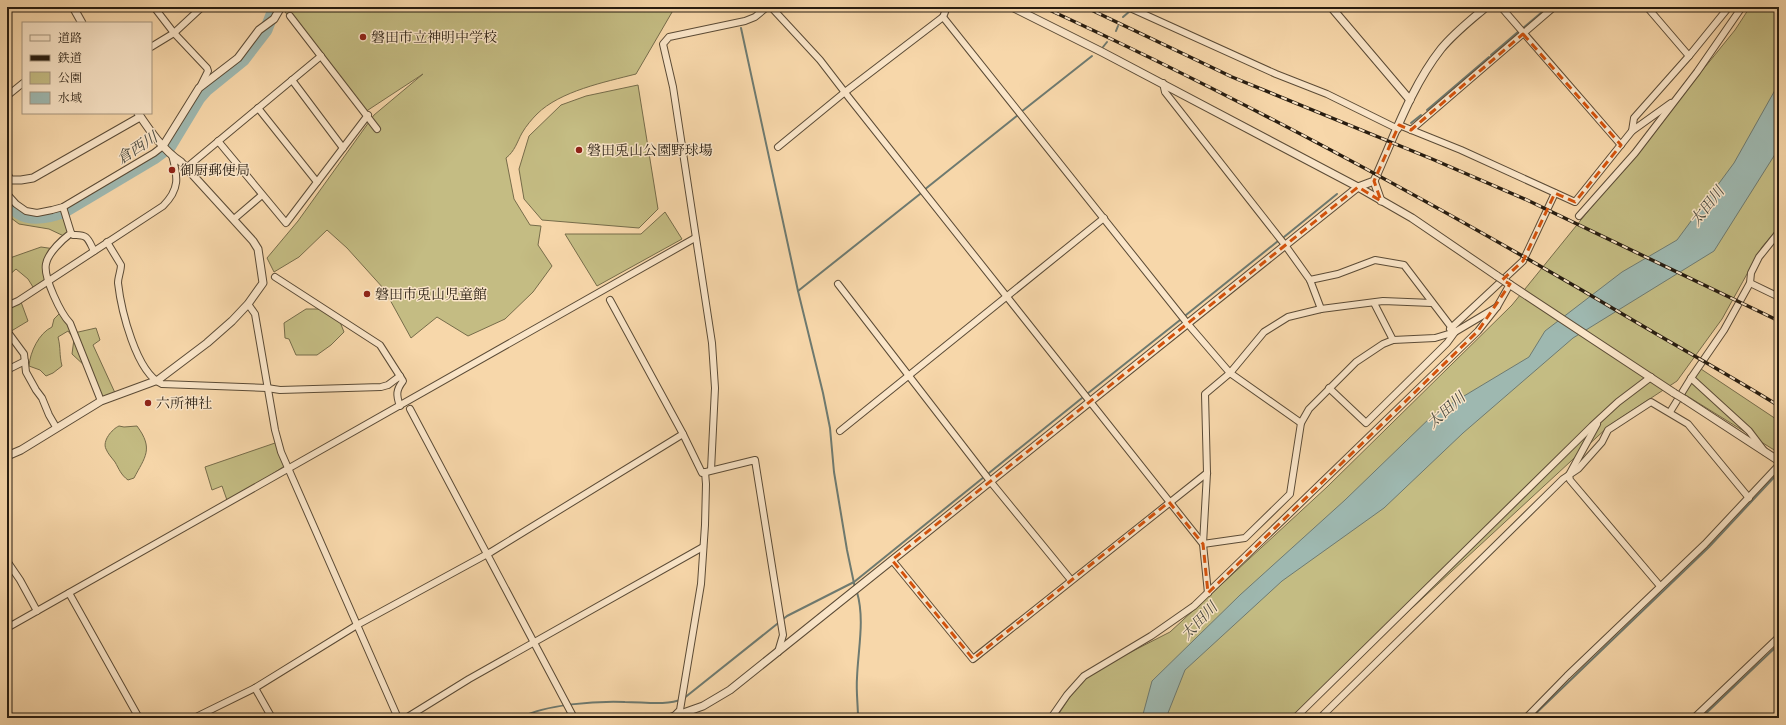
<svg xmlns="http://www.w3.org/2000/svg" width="1786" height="725" viewBox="0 0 1786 725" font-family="'IM FELL French Canon','Noto Serif JP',serif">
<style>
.green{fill:#c4bc83;stroke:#766c4a}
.water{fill:#9eb8b0;stroke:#6e7a70}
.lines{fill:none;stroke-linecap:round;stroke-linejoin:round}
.stream{stroke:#6e7a70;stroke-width:2}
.river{stroke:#9eb8b0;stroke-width:13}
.minor-casing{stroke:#5b4b36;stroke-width:8}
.tertiary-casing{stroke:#5b4b36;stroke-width:9}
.minor{stroke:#fae5c8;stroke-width:6}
.tertiary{stroke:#fae5c8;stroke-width:7}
.rail-casing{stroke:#271c10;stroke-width:3.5}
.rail{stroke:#fae5c8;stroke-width:2;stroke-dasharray:6;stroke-linecap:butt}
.tertiary-bridge-casing{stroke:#5b4b36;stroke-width:9;stroke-linecap:butt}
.tertiary-bridge{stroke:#fae5c8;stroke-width:7}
.marked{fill:none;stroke:#d5530c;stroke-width:3;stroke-dasharray:8 5;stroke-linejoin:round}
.poi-dot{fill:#8f2418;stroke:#fae5c8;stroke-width:1.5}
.labels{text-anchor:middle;stroke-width:3;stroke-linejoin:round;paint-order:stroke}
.poi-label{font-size:14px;fill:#271c10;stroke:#fae5c8;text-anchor:start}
.water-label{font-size:15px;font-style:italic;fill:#4b4b40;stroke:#fae5c8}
</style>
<rect width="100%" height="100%" fill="#f7d7aa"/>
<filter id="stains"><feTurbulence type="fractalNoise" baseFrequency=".005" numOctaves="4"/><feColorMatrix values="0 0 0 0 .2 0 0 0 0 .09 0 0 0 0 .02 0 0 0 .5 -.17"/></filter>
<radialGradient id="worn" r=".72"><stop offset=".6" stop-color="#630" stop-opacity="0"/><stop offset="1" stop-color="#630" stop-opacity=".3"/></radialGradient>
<g class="green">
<path d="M 288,7 L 675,7 L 636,74 C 605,82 560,91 537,114 C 532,119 526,126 522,133 C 517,142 515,151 506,158 L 514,199 L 530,225 L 541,226 L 538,245 L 552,266 L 533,292 L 505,319 L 468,336 L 437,317 L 411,338 L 384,289 L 347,248 L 327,230 L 299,257 L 274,272 L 267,258 L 298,221 L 374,115 L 423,74 L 365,112 L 312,44 L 285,12 Z"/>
<path d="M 1750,7 L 1779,7 L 1779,227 L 1762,247 L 1722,319 L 1677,381 L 1610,425 L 1293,718 L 1056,718 L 1084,676 L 1170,632 L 1327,487 L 1512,305 L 1735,30 Z"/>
<path d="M 638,85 L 658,209 L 639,228 L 542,220 L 524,199 L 519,169 L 529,136 L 561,105 L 586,96 Z"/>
<path d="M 7,194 L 26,211 L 63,207 L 71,233 L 66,237 L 49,229 L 19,224 L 7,215 Z"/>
<path d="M 665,212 L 682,239 L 597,286 L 565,234 L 641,234 Z"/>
<path d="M 41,247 L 55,249 L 45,264 L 48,281 L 33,287 L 28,279 L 16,269 L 7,277 L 7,259 Z"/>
<path d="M 21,302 L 28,321 L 8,333 L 7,308 Z"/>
<path d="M 306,309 L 319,309 L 338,317 L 344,332 L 331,345 L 317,355 L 296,355 L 289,339 L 285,338 L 284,323 Z"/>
<path d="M 61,312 L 74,333 L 96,328 L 100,340 L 93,345 L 116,395 L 101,401 L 86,367 L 72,354 L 74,339 L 68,331 L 58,337 C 61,349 59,354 62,366 L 53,373 L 46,376 L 40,370 L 29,366 C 30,352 39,333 52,327 L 54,319 Z"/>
<path d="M 1701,369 L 1779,421 L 1779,453 L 1684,394 Z"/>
<path d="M 119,426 L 124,427 L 137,426 C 154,449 145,457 134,478 L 128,480 C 121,475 119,469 115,462 C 112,458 108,454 106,449 C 102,441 112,429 119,426 Z"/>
<path d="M 278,442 L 286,465 L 228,503 L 222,486 L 212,490 L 205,467 Z"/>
</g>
<path class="water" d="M 1779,83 L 1779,148 L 1714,251 L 1573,338 L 1463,433 L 1384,508 L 1282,581 L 1185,670 L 1166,718 L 1142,718 L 1152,681 L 1240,595 L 1345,500 L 1434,414 L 1529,357 L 1545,331 L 1622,272 L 1677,240 L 1734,163 Z"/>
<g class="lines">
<g class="stream">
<path d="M 1123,17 L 1130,11"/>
<path d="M 741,28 L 798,291 L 823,393 L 830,428 L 834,472 L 847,550 L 855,588"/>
<path d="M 1522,29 L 1548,7"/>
<path d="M 1116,31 L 1118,26"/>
<path d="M 1103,47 L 1107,42"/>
<path d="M 1491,55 L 1519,31"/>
<path d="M 1427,110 L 1489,57"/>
<path d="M 1021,112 L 1092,56"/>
<path d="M 1411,123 L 1421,115"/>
<path d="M 924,190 L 1018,115"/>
<path d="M 1284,237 L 1337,194"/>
<path d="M 798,291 L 920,194"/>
<path d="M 1186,315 L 1278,241"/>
<path d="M 1087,394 L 1180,320"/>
<path d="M 989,473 L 1082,398"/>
<path d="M 857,592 C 865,620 858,649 857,678 C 856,691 858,705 858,718"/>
<path d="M 520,718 C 546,704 596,701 625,702 C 645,702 665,706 683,699 L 787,616 L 854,582 L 984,477"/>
<path d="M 1531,718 L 1709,547 L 1779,472"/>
<path d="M 1701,718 L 1779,644"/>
</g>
<path class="river" d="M 7,203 C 11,206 15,210 19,213 C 32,221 52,216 65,211 L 154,158 L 170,146 L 199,98 L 206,90 L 243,60 L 266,30 L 275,7"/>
<defs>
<g id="minor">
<path d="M 154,7 L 174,33 L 207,68 L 208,71 L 200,87"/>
<path d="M 771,7 L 820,60 L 850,99 L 1203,544 L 1245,538 L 1290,494 L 1301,423 L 1309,409 L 1356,362 L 1383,344 L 1393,340 L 1435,338 L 1455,332 L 1497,307"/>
<path d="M 1128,7 L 1276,74 L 1327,94 L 1398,129"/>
<path d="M 1501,7 L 1621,145"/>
<path d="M 1647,7 L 1689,56"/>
<path d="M 290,16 L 377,129"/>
<path d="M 943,17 L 1187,323 L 1230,373 L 1301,423"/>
<path d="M 151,47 L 174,33 L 202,7"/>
<path d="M 292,80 L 343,148"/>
<path d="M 1163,83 L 1165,92 L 1285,245 L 1310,280 L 1321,309"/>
<path d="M 7,96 L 23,83"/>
<path d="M 258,108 L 317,182"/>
<path d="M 1399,125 L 1461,150 L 1575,202 L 1632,131 L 1634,118 L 1689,56 L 1728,8 L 1727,7"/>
<path d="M 1411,130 L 1554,7"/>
<path d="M 1632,131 L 1671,103"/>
<path d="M 218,141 L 286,223 L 368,115"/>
<path d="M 778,147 L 845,92 L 943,17 L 947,7"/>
<path d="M 186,168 L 321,56"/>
<path d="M 7,172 L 10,179"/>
<path d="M 7,194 L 16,204 L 26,211 L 37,213 L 52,210 L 63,207 L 154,153 L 163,146"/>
<path d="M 63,207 L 71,233 C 62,240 48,253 46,264 C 43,277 61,314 70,323 L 101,401"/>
<path d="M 1579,216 L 1635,153 L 1697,72 L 1742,7"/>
<path d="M 234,219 L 262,195"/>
<path d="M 71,233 L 73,235 C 88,234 88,239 94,251"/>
<path d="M 107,242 L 121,265 C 121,271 118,277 118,283 C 121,309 136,373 162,384 L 267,388 L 280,390 L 381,387 L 388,385 L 400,376"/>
<path d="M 275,277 L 380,345 L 403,381 C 396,390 396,395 400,406"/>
<path d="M 1310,280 L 1338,274 L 1375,260 L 1404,265 L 1455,332 L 1447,343 L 1366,423 L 1329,388"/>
<path d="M 1750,283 L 1779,297"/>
<path d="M 838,284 L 990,481 L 1071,580"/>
<path d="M 610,300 L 683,434 L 702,473 L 755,460 L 783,635 L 778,652"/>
<path d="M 1374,303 L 1393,340"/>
<path d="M 248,304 L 255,314 L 275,430 L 281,452 L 398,718"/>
<path d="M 7,306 L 18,301 L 163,206 C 180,189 178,177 172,155"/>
<path d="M 1450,329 L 1523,261 L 1555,193"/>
<path d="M 7,331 L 24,354 L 26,372 L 36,390 L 42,398 L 49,415 L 56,427"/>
<path d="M 7,370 L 25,361"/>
<path d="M 1691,378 L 1749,431 L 1765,452"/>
<path d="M 410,409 L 574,718"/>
<path d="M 1670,412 L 1691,378 L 1724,330 L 1750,283 L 1751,273 L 1759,257 L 1779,232"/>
<path d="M 1597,424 L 1569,475 L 1570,480 L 1660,586"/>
<path d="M 840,431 L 1104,218"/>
<path d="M 711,470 L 715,388 L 712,343 L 673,87 L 663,44 L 669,37 L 745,21 L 755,17 L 767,7"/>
<path d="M 892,560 L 973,659 L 1207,473"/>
<path d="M 7,561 L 20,580 L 37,611"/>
<path d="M 69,593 L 139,718"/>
<path d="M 1208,593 L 1203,544 L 1207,473 L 1205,394 L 1230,373 L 1264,332 L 1288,317 L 1321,309 L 1383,301 L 1432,303"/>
<path d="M 7,628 L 695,238"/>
<path d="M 255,688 L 272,718"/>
<path d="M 674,716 L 680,710 L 701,584 L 705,525 L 706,484 L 705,472"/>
<path d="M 194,718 L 255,688 L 357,625 L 491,552 L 683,434"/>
<path d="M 406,718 L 469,679 L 703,547"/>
<path d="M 1051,718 L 1067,695 L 1084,676 L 1151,636 L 1194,606 L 1478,331 L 1497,307 L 1510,284"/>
<path d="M 1295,718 L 1592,426 L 1618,402 L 1651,377"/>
<path d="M 1321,718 L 1324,714 L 1563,479 L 1578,469 L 1602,442 L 1608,430 L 1651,402 L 1688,424 L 1749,498"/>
<path d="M 1526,718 L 1567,676 L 1705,544 L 1779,465"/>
<path d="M 1694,718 L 1779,637"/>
</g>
<g id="tertiary">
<path d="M 73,7 L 82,23"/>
<path d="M 1012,7 L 1102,52 L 1358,187 L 1412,218 L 1497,276"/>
<path d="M 1331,7 L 1410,100"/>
<path d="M 163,146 L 199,88 L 238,58 L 259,30 L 274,19 L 281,7"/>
<path d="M 7,180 L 21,180 L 33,178 L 140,117"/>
<path d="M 1374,181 L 1381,201"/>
<path d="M 1506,282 L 1674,393"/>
<path d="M 1684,399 L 1779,461"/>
<path d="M 7,456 L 21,450 L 101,401 L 158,380 L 207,343 L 232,321 L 248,304 L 263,283 L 258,249 L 253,241 L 181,162 C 163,150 150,131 138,113"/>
<path d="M 669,718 L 703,706 L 730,690 L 1358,187 L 1374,181 C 1394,137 1411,87 1441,49 C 1454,33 1471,20 1486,7"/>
</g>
</defs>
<use href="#minor" class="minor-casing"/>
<use href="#tertiary" class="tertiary-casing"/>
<use href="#minor" class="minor"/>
<use href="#tertiary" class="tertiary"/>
<defs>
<g id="rail">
<path d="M 1043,7 C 1248,101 1447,210 1641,325 C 1687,352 1734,378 1779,406"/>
<path d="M 1085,7 L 1232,77 L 1432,159 L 1527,200 L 1779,321"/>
</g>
</defs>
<use href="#rail" class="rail-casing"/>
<use href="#rail" class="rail"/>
<defs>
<g id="tertiary-bridge">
<path d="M 1497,276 L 1506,282"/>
<path d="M 1674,393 L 1684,399"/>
</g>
</defs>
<use href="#tertiary-bridge" class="tertiary-bridge-casing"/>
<use href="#tertiary-bridge" class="tertiary-bridge"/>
</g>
<path class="marked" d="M 1523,34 L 1621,145 L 1575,202 L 1555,193 L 1523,261 L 1502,280 L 1510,284 L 1478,331 L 1208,593 L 1203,544 L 1169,502 L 973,659 L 892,560 L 1358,187 L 1381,201 L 1374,181 L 1399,125 L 1411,130 Z"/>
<g class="poi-dot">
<circle cx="363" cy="37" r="4"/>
<circle cx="579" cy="150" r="4"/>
<circle cx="172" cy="170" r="4"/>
<circle cx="367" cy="294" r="4"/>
<circle cx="148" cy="403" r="4"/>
</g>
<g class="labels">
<g class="poi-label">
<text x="371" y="42">磐田市立神明中学校</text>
<text x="587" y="155">磐田兎山公園野球場</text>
<text x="180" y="175">御厨郵便局</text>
<text x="375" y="299">磐田市兎山児童館</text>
<text x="156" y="408">六所神社</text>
</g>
<g class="water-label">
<text transform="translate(137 148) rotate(-33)" y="5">倉西川</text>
<text transform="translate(1707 206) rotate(-52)" y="5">太田川</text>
<text transform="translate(1446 410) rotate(-42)" y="5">太田川</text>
<text transform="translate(1199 621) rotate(-46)" y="5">太田川</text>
</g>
</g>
<rect width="1786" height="725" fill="none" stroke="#f7d7aa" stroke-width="24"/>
<rect x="8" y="8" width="1770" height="709" fill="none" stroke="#271c10" stroke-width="2"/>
<rect x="12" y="12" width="1762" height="701" fill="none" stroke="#271c10"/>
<rect x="22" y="22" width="130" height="92" fill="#fae5c8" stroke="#a6957e"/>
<rect x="30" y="35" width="20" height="6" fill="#fae5c8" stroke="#a6957e"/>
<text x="58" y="42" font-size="12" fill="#271c10">道路</text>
<rect x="30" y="55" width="20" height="6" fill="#271c10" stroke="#a6957e"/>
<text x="58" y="62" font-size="12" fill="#271c10">鉄道</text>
<rect x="30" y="72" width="20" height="12" fill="#c4bc83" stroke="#a6957e"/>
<text x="58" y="82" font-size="12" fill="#271c10">公園</text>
<rect x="30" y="92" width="20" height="12" fill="#9eb8b0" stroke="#a6957e"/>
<text x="58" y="102" font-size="12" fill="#271c10">水域</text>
<rect width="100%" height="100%" filter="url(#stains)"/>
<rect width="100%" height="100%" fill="url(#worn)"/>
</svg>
